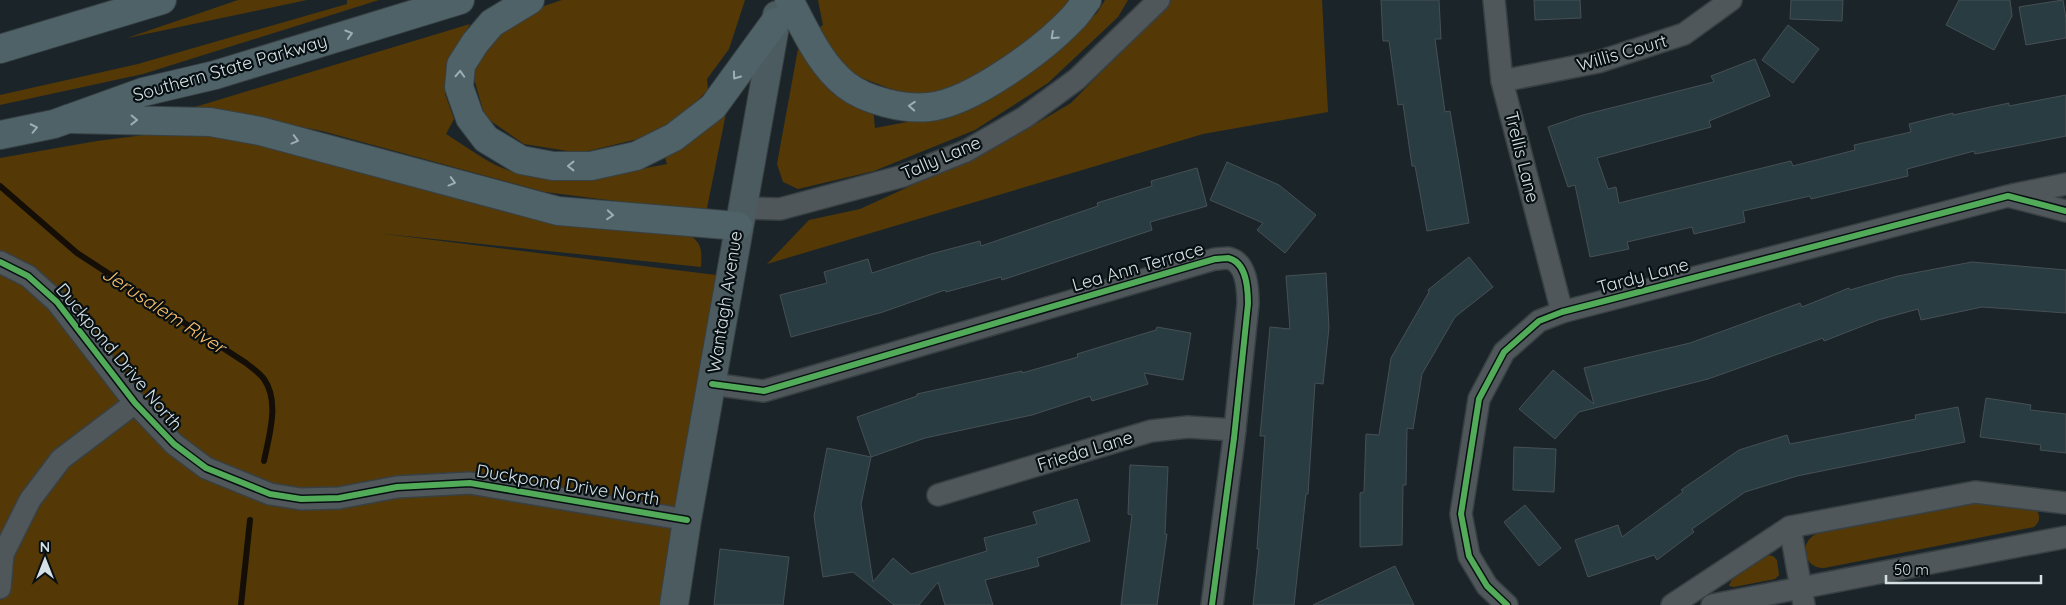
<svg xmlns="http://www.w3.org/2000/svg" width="2066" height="605" viewBox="0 0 2066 605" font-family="Quicksand,sans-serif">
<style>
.green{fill:#543907}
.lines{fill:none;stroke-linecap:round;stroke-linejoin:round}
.stream{stroke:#150e06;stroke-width:6}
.building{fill:#293c42;stroke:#465054}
.minor-casing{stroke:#384043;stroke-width:24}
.major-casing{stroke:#384043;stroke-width:30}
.highway-casing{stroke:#384043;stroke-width:30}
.minor{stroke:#4f575a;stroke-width:21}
.major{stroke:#4b5b5f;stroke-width:28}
.highway{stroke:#4e6268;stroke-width:28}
.cycleway-casing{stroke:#070f12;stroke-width:9}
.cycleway{stroke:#51ab58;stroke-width:6}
.oneway{stroke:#9eaeb2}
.labels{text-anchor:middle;stroke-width:4.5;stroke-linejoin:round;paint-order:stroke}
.street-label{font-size:18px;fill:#d4e0e4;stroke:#070f12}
.water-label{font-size:19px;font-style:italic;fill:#f9bd69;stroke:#070f12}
</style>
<rect width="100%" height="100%" fill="#1b2529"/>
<g class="green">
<path d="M 238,0 L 307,0 L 127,38 Z"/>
<path d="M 347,0 L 379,0 L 143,74 L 0,105 L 0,95 L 138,64 L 347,4 Z"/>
<path d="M 562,0 L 745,0 L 729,49 L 707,79 L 708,90 L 687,111 L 646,137 L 580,153 L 524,144 L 485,117 L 473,75 L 485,39 L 520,14 Z"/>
<path d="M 818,0 L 1076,0 L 1027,44 L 947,93 L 910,96 L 859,77 L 834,57 L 817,29 L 823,25 Z"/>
<path d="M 1105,0 L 1128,0 L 1118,17 L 1048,83 L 975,130 L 874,171 L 798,189 L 783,182 L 777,164 L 798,49 L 836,95 L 873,109 L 875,128 L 950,114 L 1031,71 L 1097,13 Z"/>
<path d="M 1164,0 L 1322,0 L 1328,112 L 1203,134 L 767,264 L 809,220 L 860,209 L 998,146 L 1071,103 L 1126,47 Z"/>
<path d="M 470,24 L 446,66 L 445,94 L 454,119 L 446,134 C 464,145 486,162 505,169 C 559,190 613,174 667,164 L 664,154 L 727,108 L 707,208 L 702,212 L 545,192 L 322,131 L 195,107 Z"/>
<path d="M 160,133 L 257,139 L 687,233 C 702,243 702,249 701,267 L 377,233 L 716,275 L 664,605 L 0,605 L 0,158 L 97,141 Z"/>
<path d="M 1982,502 L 2037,511 C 2041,518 2039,522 2034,527 L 1824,568 C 1802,568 1798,540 1819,533 L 1956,505 Z"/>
<path d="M 1767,555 L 1773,556 L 1777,560 L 1779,575 L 1775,579 L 1734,587 L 1729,586 C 1731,575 1757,561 1767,555 Z"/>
</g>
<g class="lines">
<g class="stream">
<path d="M 0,186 L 77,253 L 246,363 C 252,368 260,373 264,379 C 280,402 269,436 264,461"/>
<path d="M 241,605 L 250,520"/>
</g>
</g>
<g class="building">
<path d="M 1381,0 L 1439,0 L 1441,39 L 1435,39 L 1445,112 L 1450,111 L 1469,223 L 1427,231 L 1415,166 L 1412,166 L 1403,104 L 1398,105 L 1389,41 L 1383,41 Z"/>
<path d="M 1534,0 L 1580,0 L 1581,18 L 1535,20 Z"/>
<path d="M 1791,0 L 1843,0 L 1842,21 L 1790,19 Z"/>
<path d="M 1959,0 L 2010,0 L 2012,16 L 1994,50 L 1946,25 Z"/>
<path d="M 2063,0 L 2066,19 L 2066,38 L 2026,45 L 2019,7 Z"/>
<path d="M 1788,25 L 1819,49 L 1793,83 L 1762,60 Z"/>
<path d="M 1755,59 L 1770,96 L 1709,121 L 1711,127 L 1597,158 L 1608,189 L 1616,187 L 1619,203 L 1791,161 L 1793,166 L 1855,150 L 1854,145 L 1911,132 L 1909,124 L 1953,113 L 1953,115 L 2009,103 L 2009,106 L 2066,95 L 2066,136 L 1975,154 L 1974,151 L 1907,169 L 1908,176 L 1811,199 L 1810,196 L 1743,211 L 1745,222 L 1694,234 L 1692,227 L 1627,242 L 1629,249 L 1590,257 L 1575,185 L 1568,187 L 1548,127 L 1583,115 L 1714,82 L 1711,76 Z"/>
<path d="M 1227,162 L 1279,185 L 1316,215 L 1285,253 L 1257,230 L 1263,223 L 1210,200 Z"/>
<path d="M 1197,168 L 1207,206 L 1150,222 L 1152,230 L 1002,280 L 1001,277 L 946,292 L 945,290 L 883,312 L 791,337 L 780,295 L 827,283 L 824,272 L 868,259 L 872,273 L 931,254 L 980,241 L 981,246 L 1098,206 L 1097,203 L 1152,186 L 1151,181 Z"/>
<path d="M 1469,257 L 1493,287 L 1455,317 L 1422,374 L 1413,429 L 1407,428 L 1406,485 L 1403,485 L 1402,545 L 1360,547 L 1360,493 L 1364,492 L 1366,434 L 1379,435 L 1391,358 L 1429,292 L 1428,290 Z"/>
<path d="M 1972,262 L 2066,270 L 2066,313 L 1982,307 L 1921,320 L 1918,309 L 1878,320 L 1824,341 L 1823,338 L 1708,379 L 1579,412 L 1555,439 L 1519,409 L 1553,370 L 1594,404 L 1584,368 L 1690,343 L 1800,303 L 1802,307 L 1849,288 L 1850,290 L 1898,276 Z"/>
<path d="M 1326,273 L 1329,328 L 1323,384 L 1315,383 L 1308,494 L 1306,494 L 1294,605 L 1253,605 L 1259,549 L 1257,549 L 1265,436 L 1260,436 L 1270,327 L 1290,329 L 1286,276 Z"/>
<path d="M 1157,327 L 1191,333 L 1183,380 L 1144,373 L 1148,384 L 1092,401 L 1090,396 L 1032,415 L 925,438 L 871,457 L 857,417 L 917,396 L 917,394 L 1022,371 L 1022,373 L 1078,357 L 1077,354 L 1156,330 Z"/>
<path d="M 1986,398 L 2031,405 L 2030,410 L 2066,414 L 2066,453 L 2040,450 L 2041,445 L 1980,437 Z"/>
<path d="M 1958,407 L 1965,442 L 1797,476 L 1745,492 L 1692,529 L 1694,532 L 1657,560 L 1654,555 L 1588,577 L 1575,540 L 1618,525 L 1622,537 L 1683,492 L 1681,490 L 1739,450 L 1787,435 L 1790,444 L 1916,419 L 1915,415 Z"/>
<path d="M 1514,447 L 1556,449 L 1554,492 L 1513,490 Z"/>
<path d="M 827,448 L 871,457 L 861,504 L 873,582 L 893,558 L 911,574 L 987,551 L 984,538 L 1037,524 L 1033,512 L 1077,499 L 1090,541 L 1037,558 L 1039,566 L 985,580 L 993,605 L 945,605 L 938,582 L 919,605 L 894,605 L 853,572 L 823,577 L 814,516 Z"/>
<path d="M 1130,465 L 1168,467 L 1165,534 L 1167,534 L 1157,605 L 1121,605 L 1132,515 L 1128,514 Z"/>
<path d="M 1525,505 L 1561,548 L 1539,566 L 1504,522 Z"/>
<path d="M 720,549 L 789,557 L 783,605 L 714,605 Z"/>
<path d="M 1395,566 L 1414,605 L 1313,605 Z"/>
</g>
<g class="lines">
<defs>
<g id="minor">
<path d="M 1494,0 L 1502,81 L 1562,312"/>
<path d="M 1502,81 L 1598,62 L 1684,34 L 1731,0"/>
<path d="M 2012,195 L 2066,184"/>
<path d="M 741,208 L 780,209 L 903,176 L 966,151 L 1025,117 L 1077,79 L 1159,0"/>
<path d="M 0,262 L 28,276 L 57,302 L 135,403 L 174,444 L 206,468 L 270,494 L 301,499 L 339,498 L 397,487 L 470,483 L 687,520"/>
<path d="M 712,384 L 764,391 L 1215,259 C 1219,259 1224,258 1228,258 C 1247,262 1248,289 1248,304 L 1234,438 L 1212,605"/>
<path d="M 938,495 L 1151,431 L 1188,427 L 1235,430"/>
<path d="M 1790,527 L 1804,605"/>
<path d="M 0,588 L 3,554 L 30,500 L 61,459 L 135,403"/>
<path d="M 1507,605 L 1487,586 L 1469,556 L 1461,514 L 1479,399 L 1504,352 L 1539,321 L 1562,312 L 2008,196 L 2066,211"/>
<path d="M 1672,605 L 1790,527 L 1975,492 L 2066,503"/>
<path d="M 1712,605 L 2066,537"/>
</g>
<path id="major" d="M 674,605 L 687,520 L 777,15"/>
<g id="highway">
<path d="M 530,0 L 492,23 L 475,43 L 461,65 L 459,87 L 470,118 L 486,139 L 521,160 L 553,166 L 591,166 L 636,156 L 674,137 L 713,107 L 775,22"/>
<path d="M 789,0 C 805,29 819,64 846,85 C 865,100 904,110 929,107 C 971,103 1044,49 1073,18 C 1078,13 1082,6 1087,0"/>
<path d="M 0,49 L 162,0"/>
<path d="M 68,119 L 210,122 L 260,131 L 558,211 L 738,226"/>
<path d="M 0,135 L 54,124 L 143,92 L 215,75 L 460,0"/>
</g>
</defs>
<use href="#minor" class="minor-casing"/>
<use href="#major" class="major-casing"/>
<use href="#highway" class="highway-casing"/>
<use href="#minor" class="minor"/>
<use href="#major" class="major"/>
<use href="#highway" class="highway"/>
<defs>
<g id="cycleway">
<path d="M 0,262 L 28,276 L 57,302 L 135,403 L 174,444 L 206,468 L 270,494 L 301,499 L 339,498 L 397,487 L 470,483 L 687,520"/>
<path d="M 712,384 L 764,391 L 1215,259 C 1219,259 1224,258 1228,258 C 1247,262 1248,289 1248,304 L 1234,438 L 1212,605"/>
<path d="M 1507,605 L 1487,586 L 1469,556 L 1461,514 L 1479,399 L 1504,352 L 1539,321 L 1562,312 L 2008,196 L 2066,211"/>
</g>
</defs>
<use href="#cycleway" class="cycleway-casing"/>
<use href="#cycleway" class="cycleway"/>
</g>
<defs><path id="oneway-chevron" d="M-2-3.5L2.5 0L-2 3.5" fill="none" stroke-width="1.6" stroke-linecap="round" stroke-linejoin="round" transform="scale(1.25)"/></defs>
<g class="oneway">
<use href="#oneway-chevron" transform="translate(349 34) rotate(-17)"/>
<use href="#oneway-chevron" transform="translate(1054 36) rotate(137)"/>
<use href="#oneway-chevron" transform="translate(460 74) rotate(-87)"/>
<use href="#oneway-chevron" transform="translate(736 76) rotate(126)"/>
<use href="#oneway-chevron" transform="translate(912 106) rotate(-176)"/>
<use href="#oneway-chevron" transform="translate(134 120) rotate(1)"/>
<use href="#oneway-chevron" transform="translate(34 128) rotate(-12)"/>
<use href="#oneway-chevron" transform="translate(295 140) rotate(15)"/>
<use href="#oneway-chevron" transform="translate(571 166) rotate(180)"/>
<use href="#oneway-chevron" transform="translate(452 182) rotate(15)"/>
<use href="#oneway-chevron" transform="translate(610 215) rotate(5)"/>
</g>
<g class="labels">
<g class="street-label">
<text transform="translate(1622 53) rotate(-16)" y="6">Willis Court</text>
<text transform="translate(230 68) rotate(-16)" y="6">Southern State Parkway</text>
<text transform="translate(1522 157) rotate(76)" y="6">Trellis Lane</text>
<text transform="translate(941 158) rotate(-23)" y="6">Tally Lane</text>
<text transform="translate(1138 267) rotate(-16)" y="6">Lea Ann Terrace</text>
<text transform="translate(1643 276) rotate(-15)" y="6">Tardy Lane</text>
<text transform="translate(725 302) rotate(-81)" y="6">Wantagh Avenue</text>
<text transform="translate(119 357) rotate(50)" y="6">Duckpond Drive North</text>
<text transform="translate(1085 451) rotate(-17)" y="6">Frieda Lane</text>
<text transform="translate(568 485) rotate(9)" y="6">Duckpond Drive North</text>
</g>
<g class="water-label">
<text transform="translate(164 310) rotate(33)" y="7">Jerusalem River</text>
</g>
</g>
<g transform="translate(45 560)" stroke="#070f12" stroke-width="4" paint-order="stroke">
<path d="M0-4L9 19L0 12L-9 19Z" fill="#d4e0e4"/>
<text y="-8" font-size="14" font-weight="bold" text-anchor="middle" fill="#d4e0e4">N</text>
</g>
<path d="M1886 575v8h155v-8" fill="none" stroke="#d4e0e4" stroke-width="2.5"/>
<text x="1894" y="575" font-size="15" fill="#d4e0e4" stroke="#070f12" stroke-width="4" paint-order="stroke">50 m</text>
</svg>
